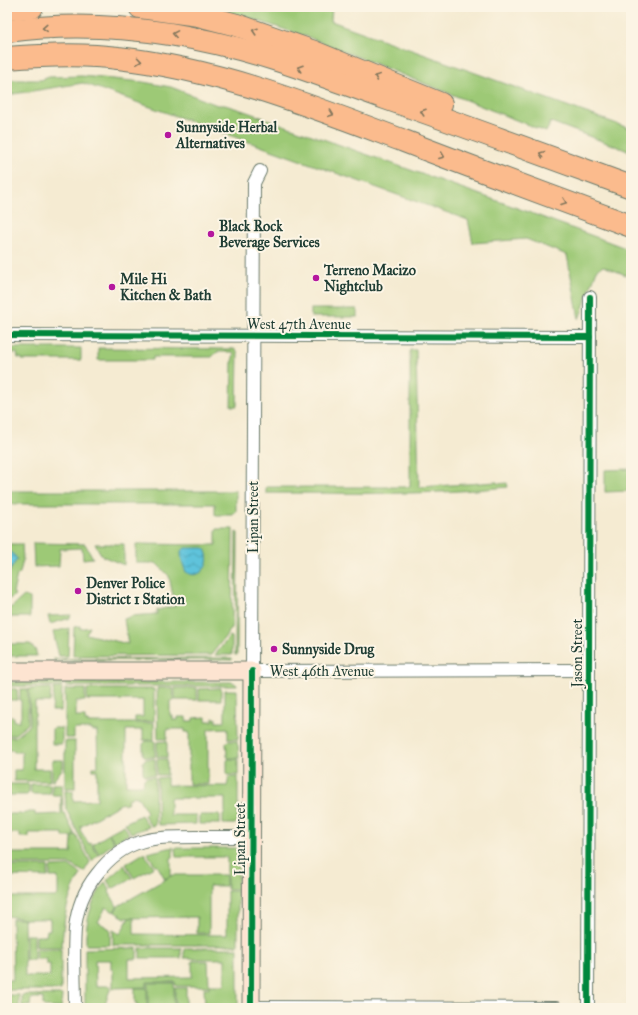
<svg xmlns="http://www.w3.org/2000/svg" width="638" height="1015" viewBox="0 0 638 1015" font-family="'IM FELL Great Primer',serif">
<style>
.green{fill:#9dc976;stroke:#5e8355}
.water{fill:url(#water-waves);stroke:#3e8088}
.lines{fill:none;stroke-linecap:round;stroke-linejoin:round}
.street-casing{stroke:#6a7a6b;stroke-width:14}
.secondary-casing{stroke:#6a7a6b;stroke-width:19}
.highway-casing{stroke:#6a7a6b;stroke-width:24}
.street{stroke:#fff;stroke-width:12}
.secondary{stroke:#fde4d1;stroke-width:17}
.highway{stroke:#fbbb8d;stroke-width:22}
.cycleway-casing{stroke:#fcf5e5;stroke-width:8}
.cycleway{stroke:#00873e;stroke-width:6}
.oneway{stroke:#82765c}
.poi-dot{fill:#b5179e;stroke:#fcf5e5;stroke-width:1.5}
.labels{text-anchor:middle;stroke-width:4;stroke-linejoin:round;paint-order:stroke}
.poi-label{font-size:14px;font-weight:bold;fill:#1f3d34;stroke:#fcf5e5;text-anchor:start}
.street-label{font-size:14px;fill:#1f3d34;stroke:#fcf5e5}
</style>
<defs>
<pattern id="water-waves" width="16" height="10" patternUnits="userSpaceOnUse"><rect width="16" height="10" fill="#5ec3db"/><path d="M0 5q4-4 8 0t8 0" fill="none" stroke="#4da0b2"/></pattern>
</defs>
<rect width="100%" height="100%" fill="#fcf5e5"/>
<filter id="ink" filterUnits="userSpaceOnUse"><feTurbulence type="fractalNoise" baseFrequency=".025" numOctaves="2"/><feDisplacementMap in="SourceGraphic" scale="8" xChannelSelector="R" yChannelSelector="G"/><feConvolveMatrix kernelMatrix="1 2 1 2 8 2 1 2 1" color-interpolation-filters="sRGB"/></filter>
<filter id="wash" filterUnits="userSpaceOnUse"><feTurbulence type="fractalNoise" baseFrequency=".012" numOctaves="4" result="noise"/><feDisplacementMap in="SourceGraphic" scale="16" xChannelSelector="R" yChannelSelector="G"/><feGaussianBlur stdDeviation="0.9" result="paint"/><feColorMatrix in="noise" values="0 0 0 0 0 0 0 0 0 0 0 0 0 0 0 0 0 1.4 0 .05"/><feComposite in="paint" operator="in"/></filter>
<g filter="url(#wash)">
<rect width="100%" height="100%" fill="#f5ebd2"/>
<g class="green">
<path d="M 206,7 L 332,7 L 331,21 L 631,129 L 631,152 L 551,122 L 546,132 L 308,37 L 249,18 Z"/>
<path d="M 82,76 L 143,82 L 171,87 L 217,105 L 225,105 L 244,111 L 509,205 L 631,250 L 631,277 L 603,266 L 597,270 L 579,319 L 567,255 L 526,239 L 473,243 L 468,220 L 83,83 L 7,95 L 7,80 L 41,80 L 49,77 Z"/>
<rect x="311" y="309" width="46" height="8"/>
<path d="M 7,348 L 81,348 L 81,360 L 22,360 L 22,358 L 18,358 L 17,353 L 7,353 Z"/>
<path d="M 98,348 L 234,349 L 238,352 L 237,406 L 231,406 L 232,361 L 234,354 L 233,352 L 217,352 L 212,357 L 153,357 L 153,360 L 98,360 Z"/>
<path d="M 410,350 L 416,350 L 419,487 L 497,482 L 498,484 L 507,483 L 508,487 C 428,496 347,493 266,493 L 266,487 L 410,487 Z"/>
<path d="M 631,469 L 631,491 L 605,492 L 605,470 Z"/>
<path d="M 7,491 L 236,491 L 236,511 L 233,515 L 215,515 L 215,504 L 7,504 Z"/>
<path d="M 216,529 L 233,529 L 232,628 L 211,655 L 73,656 L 74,627 L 80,626 L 80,629 L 90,627 L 86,634 L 128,644 L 124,619 L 130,617 L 131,616 L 157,614 L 157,610 L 175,606 L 169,576 L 156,563 L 136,563 L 136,544 L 216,545 Z"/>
<path d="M 236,532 L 238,533 L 237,655 L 235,655 Z"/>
<path d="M 33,543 L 85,544 L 93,558 L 83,559 L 82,548 L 60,549 L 59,566 L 34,567 Z"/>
<path d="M 7,544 L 22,544 L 23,560 L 20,573 L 17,575 L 13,593 L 15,594 L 13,597 L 7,600 L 7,575 L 17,559 L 7,550 Z"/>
<path d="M 95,544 L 124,544 L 124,565 L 102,556 Z"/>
<path d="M 24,596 L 30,598 L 30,617 L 7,617 L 7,608 L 12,607 Z"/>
<path d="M 71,615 L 70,618 L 50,624 L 48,616 Z"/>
<path d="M 69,628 L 68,656 L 59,656 L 53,632 Z"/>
<path d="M 230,636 L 232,637 L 232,655 L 215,655 Z"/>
<path d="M 7,644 L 30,644 L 35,649 L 37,656 L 7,656 Z"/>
<path d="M 232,658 L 232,660 L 55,660 L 53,659 Z"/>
<rect x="7" y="682" width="55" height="4"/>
<path d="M 65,682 L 233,682 L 237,685 L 237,686 L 65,686 Z"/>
<path d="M 51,688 L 50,702 L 35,702 L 35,716 L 34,716 L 34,769 L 50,769 L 50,781 L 14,781 L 14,770 L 22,770 L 22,752 L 14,752 L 13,750 L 7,750 L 7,737 L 15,737 L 30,725 L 29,689 Z"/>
<path d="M 54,688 L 62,688 L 61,711 L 52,711 Z"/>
<path d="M 157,688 L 173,688 L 174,701 L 170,701 L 170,716 L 173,716 L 173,720 L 178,720 L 178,717 L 186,717 L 186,721 L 193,721 L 193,718 L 206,717 L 206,721 L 213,721 L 213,718 L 216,718 L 216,722 L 225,722 L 225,690 L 237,690 L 238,739 L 228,739 L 228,728 L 208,729 L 208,784 L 189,784 L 189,732 L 185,732 L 185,729 L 167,729 L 167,739 L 158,739 Z"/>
<rect x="175" y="688" width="22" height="12"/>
<path d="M 221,688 L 221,700 L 199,700 L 199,689 Z"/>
<path d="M 7,689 L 17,689 L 18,700 L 7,700 Z"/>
<path d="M 20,689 L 28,689 L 28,724 L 14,735 L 7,735 L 8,717 L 14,717 L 14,721 L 20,721 L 20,717 L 21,716 L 21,700 L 20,700 Z"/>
<path d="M 65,689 L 85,689 L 85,701 L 76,701 L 76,717 L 85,717 L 85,721 L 88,721 L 88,723 L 154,723 L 154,740 L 143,740 L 143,730 L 126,730 L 126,785 L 143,785 L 144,779 L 146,777 L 155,777 L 155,825 L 151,826 L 144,815 L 147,812 L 138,797 L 136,797 L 134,796 L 127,800 L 128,802 L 124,805 L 122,803 L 80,827 L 81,829 L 80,830 L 89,844 L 91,843 L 98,855 L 92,861 L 66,809 L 65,791 L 73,791 L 73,801 L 97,800 L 97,770 L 93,770 L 93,767 L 98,767 L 97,731 L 92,731 L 92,729 L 74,729 L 74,738 L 65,738 Z"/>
<path d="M 87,689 L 154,689 L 154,721 L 135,722 L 135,717 L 143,717 L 143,700 L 87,700 Z"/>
<path d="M 54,728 L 62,728 L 62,744 L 52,744 L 52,729 Z"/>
<rect x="65" y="741" width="10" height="47"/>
<path d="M 146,741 L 155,741 L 155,757 L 146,757 L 143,755 L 143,744 Z"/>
<path d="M 167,741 L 167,757 L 157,757 L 157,742 Z"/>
<path d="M 228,741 L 237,741 L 237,744 L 238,745 L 239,758 L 228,758 L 227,756 L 226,743 Z"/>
<path d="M 145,759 L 155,759 L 155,775 L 145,775 L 143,773 L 143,762 Z"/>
<rect x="157" y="759" width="10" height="16"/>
<path d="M 228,759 L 238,759 L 238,775 L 228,775 L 227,774 L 227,761 Z"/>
<path d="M 52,760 L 63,760 L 63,768 L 53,781 L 52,781 Z"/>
<path d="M 167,777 L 167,785 L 227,786 L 229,777 L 238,777 L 238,821 L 235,824 L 223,824 L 223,815 L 225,814 L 225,798 L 170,798 L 170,815 L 196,815 L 196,824 L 158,825 L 157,778 Z"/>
<path d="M 9,784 L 29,784 L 29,793 L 27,795 L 9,795 Z"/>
<path d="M 31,784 L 50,784 L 50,793 L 48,794 L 31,794 Z"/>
<path d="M 52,784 L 62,784 L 63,811 L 75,835 L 71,837 L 63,837 L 63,833 L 29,833 L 29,837 L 20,837 L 20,833 L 7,833 L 7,814 L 23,814 L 24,812 L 35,812 L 35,815 L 61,814 L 61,795 L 52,795 Z"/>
<path d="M 141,815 L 149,827 L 131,833 L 125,823 Z"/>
<path d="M 200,815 L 220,815 L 220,824 L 199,824 L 199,817 Z"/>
<path d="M 124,825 L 129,834 L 115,842 L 109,833 Z"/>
<path d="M 109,834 L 114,843 L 99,854 L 93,844 Z"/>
<path d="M 76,835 L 90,862 L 84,872 L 70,864 L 7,864 L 7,853 L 71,853 L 72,837 Z"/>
<path d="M 173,847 L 173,857 L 171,858 L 171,875 L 165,879 L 157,865 L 156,866 L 147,853 Z"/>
<path d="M 175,848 L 236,848 L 238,851 L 238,889 L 227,889 L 227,857 L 176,857 Z"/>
<path d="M 144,853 L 154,867 L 134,878 L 126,864 Z"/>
<path d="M 124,865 L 132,878 L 112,889 L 107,880 Z"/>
<path d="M 7,866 L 48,866 L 48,877 L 7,876 Z"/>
<path d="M 70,866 L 81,874 C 67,896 63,921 62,947 L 36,947 L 36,936 L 46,936 L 47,930 L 50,930 L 50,919 L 25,919 L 7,916 L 7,897 L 55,897 L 58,894 L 58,877 L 50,877 L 50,867 Z"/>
<path d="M 173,875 L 226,875 L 226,886 L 209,886 L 209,933 L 197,933 L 197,917 L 125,918 L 115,912 L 118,906 Z"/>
<path d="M 105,882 L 110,890 L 109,892 L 117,906 L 114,912 L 106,907 L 98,922 L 110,929 L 110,945 L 86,945 C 85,921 91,901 105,882 Z"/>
<path d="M 227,891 L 238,891 L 238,945 L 113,945 L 113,930 L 120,934 L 129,918 L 134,918 L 134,934 L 227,935 Z"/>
<path d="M 12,919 L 24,919 L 25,976 L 50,976 L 50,964 L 46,964 L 46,959 L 36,959 L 36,949 L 61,949 L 61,990 L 7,990 L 7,980 L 13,980 Z"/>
<rect x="26" y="935" width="8" height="25"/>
<path d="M 137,948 L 137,959 L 129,959 L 129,978 L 192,977 L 192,961 L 208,961 L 209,985 L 225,985 L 225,959 L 193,959 L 192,958 L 184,958 L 184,948 L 238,948 L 238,1008 L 205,1008 L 204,988 L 209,988 L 209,986 L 176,986 L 175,982 L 147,982 L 147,987 L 113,988 L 113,969 L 111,969 L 111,960 L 95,960 L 96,986 L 111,986 L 104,1008 L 85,1008 L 85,949 Z"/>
<rect x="140" y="948" width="41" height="10"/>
<rect x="148" y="983" width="26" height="25"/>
<path d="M 135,988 L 147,988 L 147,1008 L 137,1008 L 137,1003 L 135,1003 Z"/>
<rect x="175" y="988" width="11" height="20"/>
<rect x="7" y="995" width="12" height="13"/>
<path d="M 22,995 L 62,995 L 61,1008 L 45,1007 L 43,1005 L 43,998 L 31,998 L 30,1006 L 22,1006 Z"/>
</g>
<g class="water">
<path d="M 185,548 L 204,548 C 214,561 201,582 186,572 C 183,565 181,559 181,551 Z"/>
<path d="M 7,550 L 14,555 L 17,559 L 7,575 Z"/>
</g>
</g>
<g filter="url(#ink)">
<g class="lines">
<defs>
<g id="street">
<path d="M 260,171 L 254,183 L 252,671 L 589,670"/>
<path d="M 7,335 L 590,337"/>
<path d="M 251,1007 L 556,1008"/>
<path d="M 75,1008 C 75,982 73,955 75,929 C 77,908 84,890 97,874 C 125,837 154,837 197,837 C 215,837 233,837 252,837"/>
<path d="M 588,1008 L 590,297"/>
</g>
<path id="secondary" d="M 7,671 L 252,671 L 251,1008"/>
<g id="highway">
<path d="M 140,7 L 198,15 L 237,25 L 314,52 L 441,104"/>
<path d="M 7,9 L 32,7"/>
<path d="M 7,31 C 97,19 189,32 274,59 C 312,71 348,85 385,98 C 468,127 549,157 631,187"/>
<path d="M 7,58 C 44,55 82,53 118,58 C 218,69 311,106 404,141 C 479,170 555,198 631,226"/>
</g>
</defs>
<use href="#street" class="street-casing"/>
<use href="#secondary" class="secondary-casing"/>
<use href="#highway" class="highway-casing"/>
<use href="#street" class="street"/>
<use href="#secondary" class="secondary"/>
<use href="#highway" class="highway"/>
<defs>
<g id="cycleway">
<path d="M 7,335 L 590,337"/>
<path d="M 251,1008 L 252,671"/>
<path d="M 588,1008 L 590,297"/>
</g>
</defs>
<use href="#cycleway" class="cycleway-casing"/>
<use href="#cycleway" class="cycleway"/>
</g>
<defs><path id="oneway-chevron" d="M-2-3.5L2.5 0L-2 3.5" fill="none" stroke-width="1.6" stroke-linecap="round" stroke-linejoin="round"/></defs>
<g class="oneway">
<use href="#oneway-chevron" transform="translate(45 28) rotate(177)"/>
<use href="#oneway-chevron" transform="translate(255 31) rotate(-162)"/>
<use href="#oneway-chevron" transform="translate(175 34) rotate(-170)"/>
<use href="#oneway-chevron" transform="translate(139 61) rotate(8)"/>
<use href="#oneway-chevron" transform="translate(300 68) rotate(-161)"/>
<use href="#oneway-chevron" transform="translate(377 77) rotate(-157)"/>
<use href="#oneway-chevron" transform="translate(423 112) rotate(-161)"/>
<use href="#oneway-chevron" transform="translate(331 114) rotate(20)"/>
<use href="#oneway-chevron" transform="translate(542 154) rotate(-159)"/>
<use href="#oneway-chevron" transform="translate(442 156) rotate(21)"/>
<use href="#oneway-chevron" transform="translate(564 202) rotate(20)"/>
</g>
</g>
<g class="poi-dot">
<circle cx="168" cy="135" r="4"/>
<circle cx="211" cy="234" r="4"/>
<circle cx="316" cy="278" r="4"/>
<circle cx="112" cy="287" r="4"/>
<circle cx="78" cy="591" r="4"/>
<circle cx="274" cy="649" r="4"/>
</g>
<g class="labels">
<g class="poi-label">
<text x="176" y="132">Sunnyside Herbal<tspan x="176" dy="16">Alternatives</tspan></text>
<text x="219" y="231">Black Rock<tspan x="219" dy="16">Beverage Services</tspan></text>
<text x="324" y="275">Terreno Macizo<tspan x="324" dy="16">Nightclub</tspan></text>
<text x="120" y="284">Mile Hi<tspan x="120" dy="16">Kitchen &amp; Bath</tspan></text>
<text x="86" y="588">Denver Police<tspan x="86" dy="16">District 1 Station</tspan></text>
<text x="282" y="654">Sunnyside Drug</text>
</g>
<g class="street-label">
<text x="299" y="329">West 47th Avenue</text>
<text transform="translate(253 517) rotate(-90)" y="5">Lipan Street</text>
<text transform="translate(577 653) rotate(-90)" y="5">Jason Street</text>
<text x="322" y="676">West 46th Avenue</text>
<text transform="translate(240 839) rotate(-90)" y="5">Lipan Street</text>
</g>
</g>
<rect width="638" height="1015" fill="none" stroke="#fcf5e5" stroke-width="24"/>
</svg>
